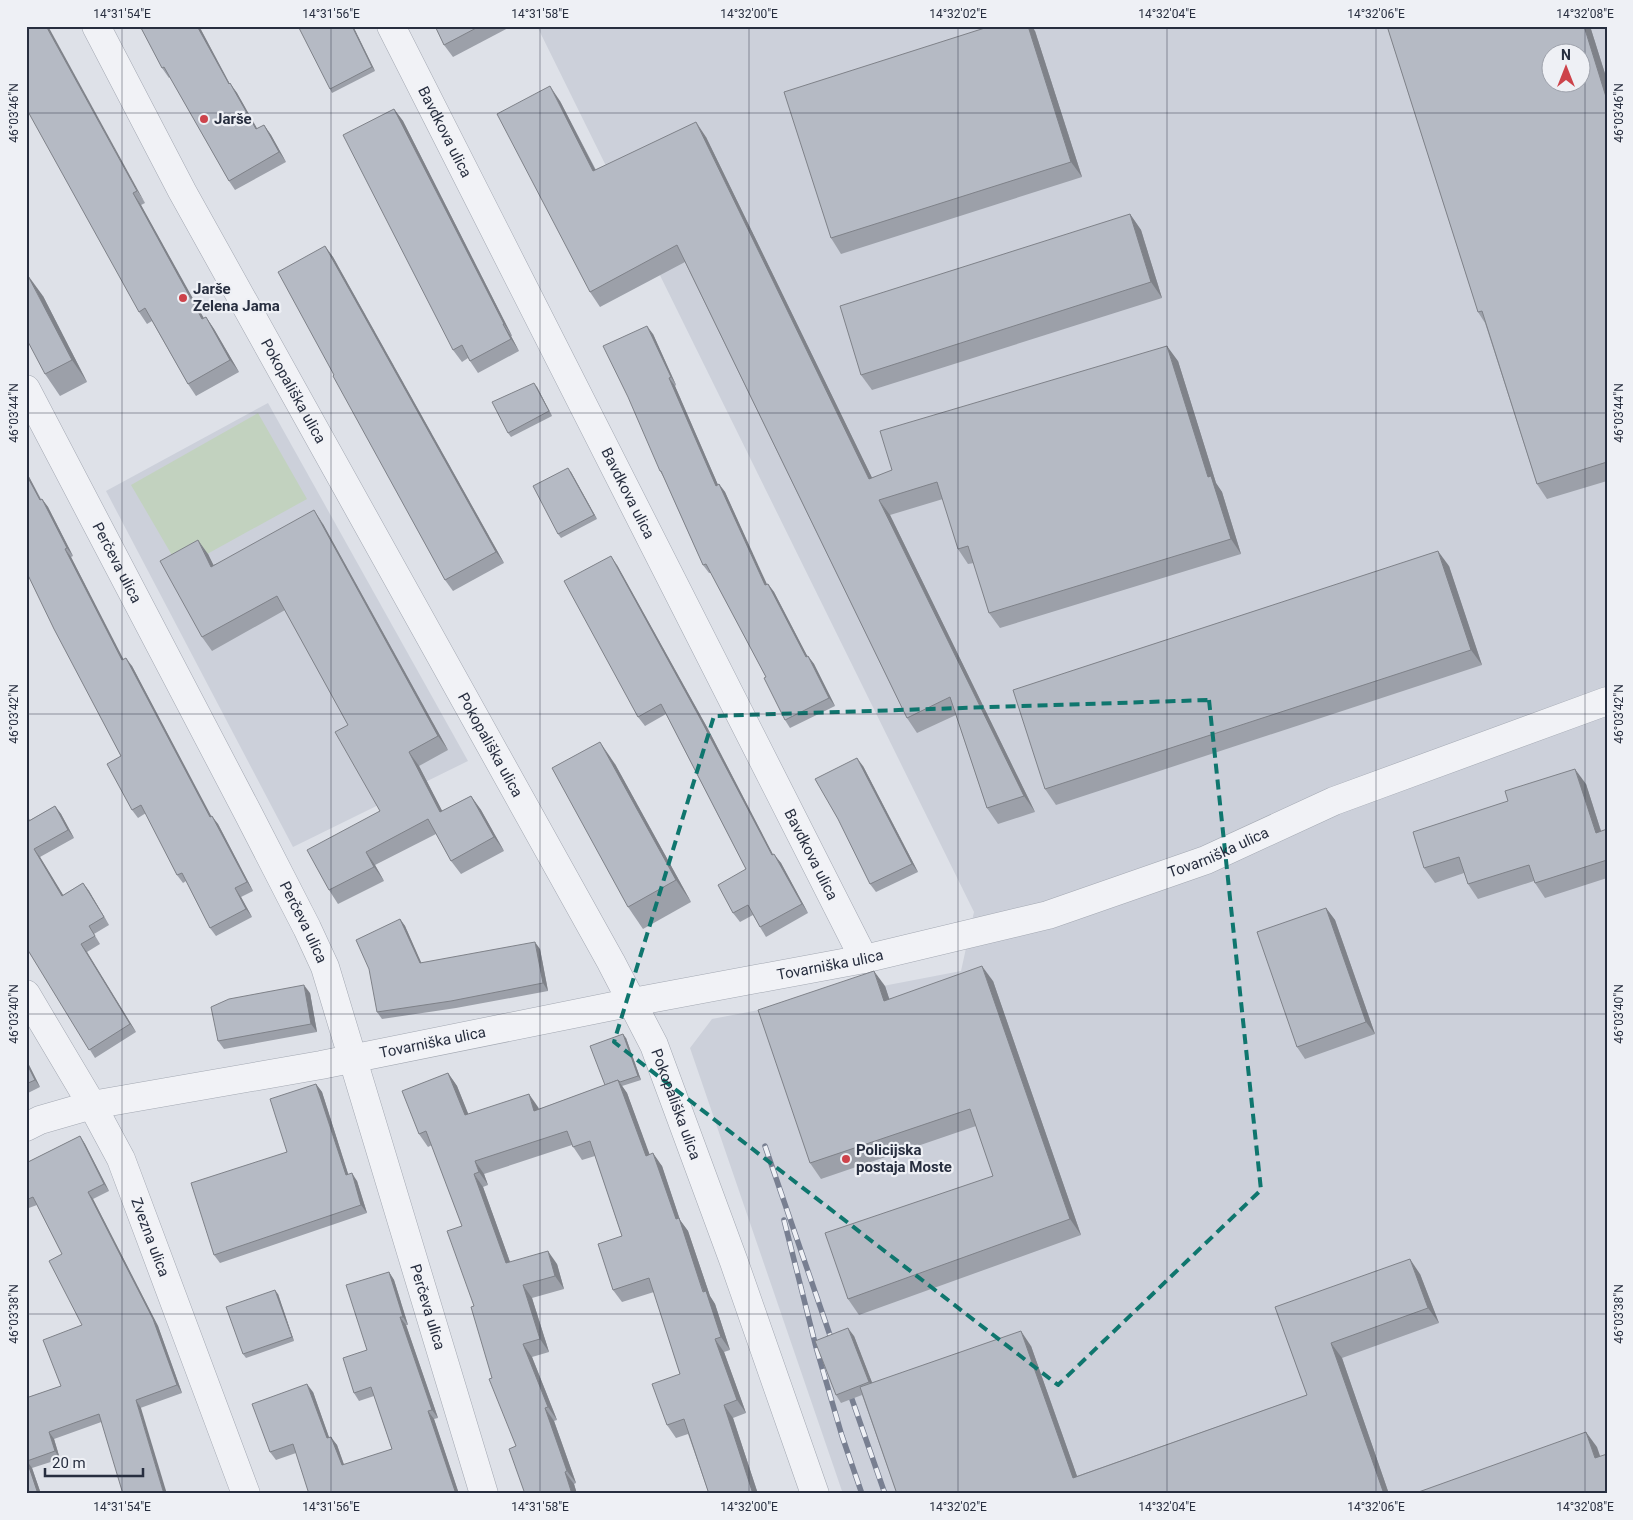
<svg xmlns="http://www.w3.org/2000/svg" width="1633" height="1520" viewBox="0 0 1633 1520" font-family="Roboto,sans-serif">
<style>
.built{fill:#ccd0da;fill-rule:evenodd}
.green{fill:#c2d2bf}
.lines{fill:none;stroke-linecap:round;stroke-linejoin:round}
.minor-casing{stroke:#a3a8b2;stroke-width:29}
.minor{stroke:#f1f2f6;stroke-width:28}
.rail-casing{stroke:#787f91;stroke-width:5.5}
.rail{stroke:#eef0f5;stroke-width:4;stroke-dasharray:11;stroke-linecap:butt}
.wall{fill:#9ca0a9}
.shaded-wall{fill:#7f8289}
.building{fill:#b5bac4;stroke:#7f8289;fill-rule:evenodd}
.marked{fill:none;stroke:#0f766e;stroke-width:4;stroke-dasharray:10 6;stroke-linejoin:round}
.ticks{fill:none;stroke:#272e3f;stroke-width:1;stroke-opacity:0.45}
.poi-dot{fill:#cd434b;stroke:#eef0f5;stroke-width:2}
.labels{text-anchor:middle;stroke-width:4.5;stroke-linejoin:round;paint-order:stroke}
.poi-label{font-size:15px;font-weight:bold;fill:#272e3f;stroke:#eef0f5;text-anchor:start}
.street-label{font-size:15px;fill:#272e3f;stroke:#eef0f5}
.neatline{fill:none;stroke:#272e3f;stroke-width:2}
.ticks-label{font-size:12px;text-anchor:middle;fill:#272e3f}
</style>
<rect width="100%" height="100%" fill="#dee1e8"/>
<g class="built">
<path d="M 537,26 L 1607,26 L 1607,1494 L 843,1494 L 690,1048 L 712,1019 L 961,971 L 974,912 ZM 1550,52 L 1580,52 L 1580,82 L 1550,82 Z"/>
<path d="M 268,403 L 468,761 L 293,847 L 106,491 Z"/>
</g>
<path class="green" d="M 258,413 L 307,499 L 180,569 L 131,485 Z"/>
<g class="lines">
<defs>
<g id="minor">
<path id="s1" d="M 96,26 L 182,191 L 611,962 L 654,1045 L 734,1262 L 815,1494"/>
<path id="s2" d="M 391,26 L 864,959"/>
<path id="s3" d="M 26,389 L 249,815 L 307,928 L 325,967 L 484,1494"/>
<path id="s4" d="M 26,994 L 92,1105 L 121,1159 L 246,1494"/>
<path id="s5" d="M 26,1127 L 40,1120 L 92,1105 L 321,1065 L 633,1002 L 864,959 L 1048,915 L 1206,860 L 1334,801 L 1607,701"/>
</g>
</defs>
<use href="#minor" class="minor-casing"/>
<use href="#minor" class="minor"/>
<defs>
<g id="rail">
<path d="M 765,1146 L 834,1347"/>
<path d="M 784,1220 L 816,1347 L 842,1436 L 862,1494"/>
<path d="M 847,1385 L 885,1494"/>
</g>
</defs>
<use href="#rail" class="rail-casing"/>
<use href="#rail" class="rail"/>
</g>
<g class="wall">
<path d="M 26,26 L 145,203 L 141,205 L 203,318 L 206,317 L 214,329 L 239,372 L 196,396 L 188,384 L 152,321 L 147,324 L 139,312 Z"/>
<path d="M 140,26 L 199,26 L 230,84 L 237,93 L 257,129 L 264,125 L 271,135 L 286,162 L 235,190 L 229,181 L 170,77 L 169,78 L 162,68 Z"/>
<path d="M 353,26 L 375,71 L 332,93 L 330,89 Z"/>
<path d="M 435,26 L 512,26 L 453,57 L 444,45 Z"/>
<path d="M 1387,26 L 1590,26 L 1607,80 L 1607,481 L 1547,499 L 1537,484 L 1485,323 L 1478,312 Z"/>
<path d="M 1035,31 L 1082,177 L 841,254 L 831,238 Z"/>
<path d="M 560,101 L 596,170 L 706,137 L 872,478 L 1178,361 L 1216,483 L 1222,492 L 1241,554 L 1000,628 L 989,613 L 974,563 L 968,564 L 958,549 L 943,499 L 890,515 L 1035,812 L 998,824 L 987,808 L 956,715 L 917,733 L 907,718 L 685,262 L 600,307 L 590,292 Z"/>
<path d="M 394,109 L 403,121 L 512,336 L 511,336 L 519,351 L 478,373 L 468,358 L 462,362 L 453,350 Z"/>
<path d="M 1130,214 L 1141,230 L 1162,298 L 872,390 L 861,375 Z"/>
<path d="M 325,246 L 333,257 L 504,563 L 453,591 L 445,580 L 334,375 Z"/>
<path d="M 43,296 L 87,382 L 60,396 L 45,374 Z"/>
<path d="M 653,334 L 676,385 L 675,386 L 718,485 L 719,484 L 725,492 L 766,584 L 768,584 L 774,592 L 807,656 L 808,656 L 814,664 L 835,706 L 790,728 L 785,720 L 766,677 L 711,573 L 709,573 L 703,565 L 664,478 L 660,471 Z"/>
<path d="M 537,387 L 552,416 L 511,437 L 508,433 Z"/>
<path d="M 26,471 L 41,499 L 42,499 L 48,507 L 73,556 L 71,557 L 123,660 L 132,666 L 211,817 L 218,824 L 253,891 L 241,897 L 252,917 L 216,936 L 210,928 L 186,881 L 183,883 L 177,875 L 146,813 L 138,818 L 132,810 L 121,756 L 30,578 L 26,580 Z"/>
<path d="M 571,472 L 597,519 L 561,538 L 558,534 Z"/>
<path d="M 323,524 L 448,750 L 419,766 L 442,811 L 471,796 L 481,810 L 504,851 L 461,874 L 451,861 L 436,834 L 375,865 L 384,881 L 338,904 L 329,890 L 380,811 L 348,725 L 285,610 L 212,651 L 202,637 L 208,554 L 213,565 Z"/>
<path d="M 617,565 L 708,729 L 773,855 L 781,863 L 808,913 L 766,937 L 760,927 L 753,915 L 740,922 L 733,913 L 746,869 L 666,714 L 645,726 L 638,717 Z"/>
<path d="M 1449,566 L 1482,665 L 1056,805 L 1045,789 Z"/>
<path d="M 615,764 L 691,902 L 643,929 L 628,907 Z"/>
<path d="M 863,766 L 918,872 L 876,892 L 870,884 Z"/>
<path d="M 1586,784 L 1601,831 L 1607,829 L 1607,878 L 1545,898 L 1535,883 L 1534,881 L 1478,899 L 1468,884 L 1464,873 L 1435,883 L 1424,868 Z"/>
<path d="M 55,806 L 61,814 L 74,838 L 40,857 L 63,895 L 83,883 L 89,891 L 109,925 L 94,934 L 100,944 L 87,952 L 136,1032 L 95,1058 L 26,947 L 26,815 L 30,820 Z"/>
<path d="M 1326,908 L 1335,920 L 1375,1034 L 1305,1059 L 1297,1047 Z"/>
<path d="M 400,919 L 405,926 L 421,963 L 540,949 L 548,991 L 456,1008 L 382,1019 L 377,1012 Z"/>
<path d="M 993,981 L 1081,1235 L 859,1315 L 848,1299 L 993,1176 L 976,1126 L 821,1179 L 810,1163 L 885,986 L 889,999 Z"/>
<path d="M 310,993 L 317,1032 L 224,1049 L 218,1041 Z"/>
<path d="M 626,1038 L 641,1080 L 622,1086 L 627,1093 L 649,1154 L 662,1166 L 680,1220 L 688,1231 L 710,1296 L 715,1304 L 730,1350 L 724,1352 L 746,1413 L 733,1418 L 758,1494 L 709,1494 L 688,1434 L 676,1438 L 667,1425 L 680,1374 L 654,1292 L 622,1302 L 613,1290 L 622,1236 L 595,1156 L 582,1160 L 572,1145 L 484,1174 L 488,1185 L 483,1187 L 510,1262 L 557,1264 L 564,1289 L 532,1298 L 549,1352 L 532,1357 L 557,1420 L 554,1421 L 576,1483 L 574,1484 L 577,1494 L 525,1494 L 516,1446 L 492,1378 L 474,1306 L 462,1226 L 432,1145 L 428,1147 L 419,1134 L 448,1073 L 457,1086 L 468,1114 L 538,1107 L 539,1109 L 605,1085 Z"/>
<path d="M 26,1059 L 40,1087 L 26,1094 Z"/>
<path d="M 316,1084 L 322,1092 L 348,1174 L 357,1181 L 367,1213 L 220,1263 L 214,1255 L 287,1152 Z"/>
<path d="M 80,1136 L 85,1144 L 109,1191 L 93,1199 L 158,1326 L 182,1393 L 54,1439 L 60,1459 L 32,1468 L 41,1494 L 26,1494 L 26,1398 L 61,1386 L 82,1325 L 62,1254 L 37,1205 L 26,1209 L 26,1163 Z"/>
<path d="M 389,1272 L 394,1280 L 408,1325 L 406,1325 L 438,1418 L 434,1419 L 459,1494 L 296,1453 L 276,1460 L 270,1452 L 313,1392 L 329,1437 L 337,1445 L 344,1465 L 392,1449 L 374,1396 L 359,1401 L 354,1393 L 367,1350 Z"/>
<path d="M 1420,1274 L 1439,1323 L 1342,1358 L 1389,1494 L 897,1494 L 862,1395 L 841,1403 L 836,1395 L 854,1336 L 872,1383 L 1031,1346 L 1077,1476 L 1307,1395 L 1275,1307 Z"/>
<path d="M 278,1294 L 294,1341 L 246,1358 L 243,1354 Z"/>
</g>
<g class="shaded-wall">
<path d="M 46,26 L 48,26 L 145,203 L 137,191 Z"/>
<path d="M 197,26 L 199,26 L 235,94 L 229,84 Z"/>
<path d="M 352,26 L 353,26 L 375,71 L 372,67 Z"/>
<path d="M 1028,26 L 1032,26 L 1035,31 L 1082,177 L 1071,162 Z"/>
<path d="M 1584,26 L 1590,26 L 1607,80 L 1607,100 Z"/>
<path d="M 230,83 L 237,93 L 263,139 L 256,129 Z"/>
<path d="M 550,86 L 560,101 L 604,187 L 593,171 Z"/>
<path d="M 394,109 L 403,121 L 512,336 L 504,324 Z"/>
<path d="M 696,122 L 706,137 L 880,494 L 869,479 Z"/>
<path d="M 264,125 L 271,135 L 286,162 L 279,152 Z"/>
<path d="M 133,193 L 141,205 L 211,331 L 202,319 Z"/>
<path d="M 1130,214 L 1141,230 L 1162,298 L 1151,282 Z"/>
<path d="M 325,246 L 333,257 L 504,563 L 496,552 Z"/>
<path d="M 27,274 L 43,296 L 87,382 L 72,360 Z"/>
<path d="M 206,317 L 214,329 L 239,372 L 230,360 Z"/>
<path d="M 503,324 L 511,336 L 519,351 L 511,339 Z"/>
<path d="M 647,326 L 653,334 L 676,385 L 671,377 Z"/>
<path d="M 1167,346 L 1178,361 L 1216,483 L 1222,492 L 1241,554 L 1231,539 L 1208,477 Z"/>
<path d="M 669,378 L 675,386 L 722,494 L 716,486 Z"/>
<path d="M 534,383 L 537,387 L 552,416 L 549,411 Z"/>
<path d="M 568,468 L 571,472 L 597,519 L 594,515 Z"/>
<path d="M 26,471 L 45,508 L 40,500 L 26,474 Z"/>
<path d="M 719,484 L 725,492 L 771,593 L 765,585 Z"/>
<path d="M 42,499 L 48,507 L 73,556 L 67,548 Z"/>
<path d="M 879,500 L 890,515 L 1035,812 L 1024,796 Z"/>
<path d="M 314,510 L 323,524 L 448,750 L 438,736 Z"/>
<path d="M 198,540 L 208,554 L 221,580 L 211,567 Z"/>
<path d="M 65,549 L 71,557 L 128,668 L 122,660 Z"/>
<path d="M 1438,551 L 1449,566 L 1482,665 L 1471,650 Z"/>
<path d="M 611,556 L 617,565 L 708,729 L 778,864 L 772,855 Z"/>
<path d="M 768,584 L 774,592 L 812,665 L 806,657 Z"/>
<path d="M 808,656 L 814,664 L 835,706 L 829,698 Z"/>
<path d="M 126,658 L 132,666 L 216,825 L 210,817 Z"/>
<path d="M 600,742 L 615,764 L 691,902 L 676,880 Z"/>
<path d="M 409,752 L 419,766 L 450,826 L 440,812 Z"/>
<path d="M 857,758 L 863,766 L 918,872 L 912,864 Z"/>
<path d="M 1575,769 L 1586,784 L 1606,847 L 1596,833 Z"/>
<path d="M 471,796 L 481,810 L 504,851 L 494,837 Z"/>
<path d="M 55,806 L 61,814 L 74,838 L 68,830 Z"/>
<path d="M 212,816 L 218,824 L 253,891 L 247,882 Z"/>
<path d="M 34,849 L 40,857 L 68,903 L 62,896 Z"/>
<path d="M 366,852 L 375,865 L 384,881 L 374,867 Z"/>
<path d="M 774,854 L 781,863 L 808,913 L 802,904 Z"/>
<path d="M 83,883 L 89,891 L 109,925 L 104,917 Z"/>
<path d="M 235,888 L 241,897 L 252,917 L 246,909 Z"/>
<path d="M 1326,908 L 1335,920 L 1375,1034 L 1366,1022 Z"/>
<path d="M 400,919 L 405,926 L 425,971 L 420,963 Z"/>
<path d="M 535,942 L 540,949 L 548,991 L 543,983 Z"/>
<path d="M 81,944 L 87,952 L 136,1032 L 130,1024 Z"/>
<path d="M 982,966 L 993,981 L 1081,1235 L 1070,1219 Z"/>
<path d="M 874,971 L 885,986 L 895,1016 L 884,1001 Z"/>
<path d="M 304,985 L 310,993 L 317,1032 L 311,1024 Z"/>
<path d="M 623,1034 L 626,1038 L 641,1080 L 638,1076 Z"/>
<path d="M 26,1059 L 40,1087 L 35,1080 L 26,1062 Z"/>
<path d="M 448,1073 L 457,1086 L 474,1128 L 465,1115 Z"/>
<path d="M 618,1080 L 627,1093 L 655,1169 L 646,1156 Z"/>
<path d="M 316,1084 L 322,1092 L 351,1183 L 346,1175 Z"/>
<path d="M 529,1094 L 538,1107 L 543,1124 L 534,1111 Z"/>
<path d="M 80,1136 L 85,1144 L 109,1191 L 104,1184 Z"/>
<path d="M 653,1153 L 662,1166 L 680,1220 L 688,1231 L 710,1296 L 715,1304 L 730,1350 L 721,1337 L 676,1219 Z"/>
<path d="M 475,1161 L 484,1174 L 488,1185 L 479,1172 Z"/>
<path d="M 352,1173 L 357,1181 L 367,1213 L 361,1205 Z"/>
<path d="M 474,1174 L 483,1187 L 515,1276 L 506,1263 Z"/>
<path d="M 88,1192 L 93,1199 L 158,1326 L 182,1393 L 177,1385 Z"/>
<path d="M 548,1251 L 557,1264 L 564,1289 L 555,1276 Z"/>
<path d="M 1410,1259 L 1420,1274 L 1439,1323 L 1428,1308 Z"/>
<path d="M 389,1272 L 394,1280 L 408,1325 L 403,1317 Z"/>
<path d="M 523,1285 L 532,1298 L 549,1352 L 540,1339 Z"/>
<path d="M 275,1290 L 278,1294 L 294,1341 L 292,1337 Z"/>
<path d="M 400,1317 L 406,1325 L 438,1418 L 432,1410 Z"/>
<path d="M 848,1328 L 854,1336 L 875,1390 L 869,1382 Z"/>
<path d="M 1021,1331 L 1031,1346 L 1083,1493 L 1073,1478 Z"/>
<path d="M 715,1339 L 724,1352 L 746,1413 L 737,1400 Z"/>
<path d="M 1331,1343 L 1342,1358 L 1389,1494 L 1384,1494 Z"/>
<path d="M 523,1344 L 532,1357 L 557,1420 L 548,1407 Z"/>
<path d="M 307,1384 L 313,1392 L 332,1446 L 327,1438 Z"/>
<path d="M 136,1400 L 141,1408 L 167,1494 L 164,1494 Z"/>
<path d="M 724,1405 L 733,1418 L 758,1494 L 753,1494 Z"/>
<path d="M 545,1408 L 554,1421 L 576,1483 L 567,1471 Z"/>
<path d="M 428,1411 L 434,1419 L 459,1494 L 456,1494 Z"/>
<path d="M 49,1432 L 54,1439 L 60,1459 L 55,1451 Z"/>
<path d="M 1586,1432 L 1597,1447 L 1606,1473 L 1595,1458 Z"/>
<path d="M 331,1437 L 337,1445 L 347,1473 L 342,1465 Z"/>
<path d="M 27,1461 L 32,1468 L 41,1494 L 38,1494 Z"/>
<path d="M 565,1472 L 574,1484 L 577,1494 L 572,1494 Z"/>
</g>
<g class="building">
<path d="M 26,26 L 46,26 L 137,191 L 133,193 L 202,319 L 206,317 L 230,360 L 188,384 L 145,308 L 139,312 L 26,108 Z"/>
<path d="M 140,26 L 197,26 L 229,84 L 230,83 L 256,129 L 264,125 L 279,152 L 229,181 L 164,67 L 162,68 Z"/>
<path d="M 298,26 L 352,26 L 372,67 L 330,89 Z"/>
<path d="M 435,26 L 480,26 L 444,45 Z"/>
<path d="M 991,26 L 1028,26 L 1071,162 L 831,238 L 784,92 Z"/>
<path d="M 1387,26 L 1584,26 L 1607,100 L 1607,462 L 1537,484 L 1482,311 L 1478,312 ZM 1550,52 L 1580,52 L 1580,82 L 1550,82 Z"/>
<path d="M 550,86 L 593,171 L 696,122 L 869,479 L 892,470 L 880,431 L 1167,346 L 1208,477 L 1211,476 L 1231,539 L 989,613 L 968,546 L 958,549 L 937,482 L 879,500 L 1024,796 L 987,808 L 950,697 L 907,718 L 677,245 L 590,292 L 497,114 Z"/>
<path d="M 394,109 L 504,324 L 503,324 L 511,339 L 470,361 L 462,345 L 453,350 L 343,135 Z"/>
<path d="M 1130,214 L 1151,282 L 861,375 L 840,306 Z"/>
<path d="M 325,246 L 496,552 L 445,580 L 333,376 L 334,375 L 278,272 Z"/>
<path d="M 27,274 L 72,360 L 45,374 L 26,338 L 26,275 Z"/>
<path d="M 647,326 L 671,377 L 669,378 L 716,486 L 719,484 L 765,585 L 768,584 L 806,657 L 808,656 L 829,698 L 785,720 L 764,678 L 766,677 L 706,564 L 703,565 L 661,471 L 660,471 L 628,397 L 603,346 Z"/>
<path d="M 534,383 L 549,411 L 508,433 L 492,402 Z"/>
<path d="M 568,468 L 594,515 L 558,534 L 533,486 Z"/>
<path d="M 26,474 L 40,500 L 42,499 L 67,548 L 65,549 L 122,660 L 126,658 L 210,817 L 212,816 L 247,882 L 235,888 L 246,909 L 210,928 L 182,873 L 177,875 L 141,805 L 132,810 L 107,764 L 121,756 L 54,629 L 26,571 Z"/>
<path d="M 314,510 L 438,736 L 409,752 L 440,812 L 471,796 L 494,837 L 451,861 L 428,819 L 366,852 L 374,867 L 329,890 L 307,850 L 380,811 L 335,732 L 348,725 L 277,596 L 202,637 L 160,561 L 198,540 L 211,567 Z"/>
<path d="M 1438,551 L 1471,650 L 1045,789 L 1013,690 Z"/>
<path d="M 611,556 L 701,720 L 772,855 L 774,854 L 802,904 L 760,927 L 748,905 L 733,913 L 718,885 L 746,869 L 661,704 L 638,717 L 564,581 Z"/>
<path d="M 600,742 L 676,880 L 628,907 L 552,768 Z"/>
<path d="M 857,758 L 912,864 L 870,884 L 838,819 L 815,779 Z"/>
<path d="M 1575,769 L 1596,833 L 1607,829 L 1607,860 L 1535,883 L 1529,865 L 1468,884 L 1459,857 L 1424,868 L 1413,832 L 1508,801 L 1505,791 Z"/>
<path d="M 55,806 L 68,830 L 34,849 L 62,896 L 83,883 L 104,917 L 89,926 L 95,936 L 81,944 L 130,1024 L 89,1050 L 26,947 L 26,816 L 29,821 Z"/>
<path d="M 1326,908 L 1366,1022 L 1297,1047 L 1257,932 Z"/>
<path d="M 400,919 L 420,963 L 535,942 L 543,983 L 451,1001 L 377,1012 L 369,969 L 356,940 Z"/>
<path d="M 982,966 L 1070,1219 L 848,1299 L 825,1233 L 993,1176 L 970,1109 L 810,1163 L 758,1010 L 874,971 L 884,1001 Z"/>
<path d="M 304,985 L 311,1024 L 218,1041 L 211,1007 L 229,999 Z"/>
<path d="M 623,1034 L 638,1076 L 620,1082 L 618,1080 L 605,1085 L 590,1046 Z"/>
<path d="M 26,1062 L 35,1080 L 26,1084 Z"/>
<path d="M 448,1073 L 465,1115 L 529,1094 L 534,1111 L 618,1080 L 646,1156 L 653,1153 L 676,1219 L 679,1218 L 703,1292 L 706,1291 L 721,1337 L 715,1339 L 737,1400 L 724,1405 L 753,1494 L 709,1494 L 684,1419 L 667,1425 L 652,1384 L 680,1374 L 649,1278 L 613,1290 L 598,1244 L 622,1236 L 590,1141 L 573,1147 L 567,1131 L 475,1161 L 479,1172 L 474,1174 L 506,1263 L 548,1251 L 555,1276 L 523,1285 L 540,1339 L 523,1344 L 548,1407 L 545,1408 L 567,1471 L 565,1472 L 572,1494 L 525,1494 L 509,1449 L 516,1446 L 489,1379 L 492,1378 L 471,1307 L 474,1306 L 447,1231 L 462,1226 L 426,1131 L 419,1134 L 402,1091 Z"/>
<path d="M 316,1084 L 346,1175 L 352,1173 L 361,1205 L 214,1255 L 191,1183 L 287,1152 L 270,1099 Z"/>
<path d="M 80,1136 L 104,1184 L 88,1192 L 153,1319 L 177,1385 L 136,1400 L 164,1494 L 123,1494 L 99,1414 L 49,1432 L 55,1451 L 27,1461 L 38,1494 L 26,1494 L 26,1398 L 61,1386 L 43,1340 L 82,1325 L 49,1261 L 62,1254 L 33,1197 L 26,1200 L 26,1163 Z"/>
<path d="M 1410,1259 L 1428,1308 L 1331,1343 L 1384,1494 L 897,1494 L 860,1387 L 1021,1331 L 1073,1478 L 1307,1395 L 1275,1307 Z"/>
<path d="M 389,1272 L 403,1317 L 400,1317 L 432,1410 L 428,1411 L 456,1494 L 309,1494 L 293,1444 L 270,1452 L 252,1404 L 307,1384 L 327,1438 L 331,1437 L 342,1465 L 392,1449 L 371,1387 L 354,1393 L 343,1358 L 367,1350 L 346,1285 Z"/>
<path d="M 275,1290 L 292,1337 L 243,1354 L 226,1307 Z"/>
<path d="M 848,1328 L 869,1382 L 836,1395 L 815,1341 Z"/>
<path d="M 1586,1432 L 1595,1458 L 1607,1454 L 1607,1494 L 1413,1494 Z"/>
</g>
<path class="marked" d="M 1209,700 L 1261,1190 L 1058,1385 L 614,1042 L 714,716 Z"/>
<path class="ticks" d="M 122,26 L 122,1494M 331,26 L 331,1494M 540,26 L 540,1494M 749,26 L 749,1494M 958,26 L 958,1494M 1167,26 L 1167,1494M 1376,26 L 1376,1494M 1585,26 L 1585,1494M 26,113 L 1607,113M 26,413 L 1607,413M 26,714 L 1607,714M 26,1014 L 1607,1014M 26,1314 L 1607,1314"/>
<g class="poi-dot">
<circle cx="204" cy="119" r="5"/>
<circle cx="183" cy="298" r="5"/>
<circle cx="846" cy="1159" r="5"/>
</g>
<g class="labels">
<g class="poi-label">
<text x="214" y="124">Jarše</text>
<text x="193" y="294">Jarše<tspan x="193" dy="17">Zelena Jama</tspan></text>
<text x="856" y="1155">Policijska<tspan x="856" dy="17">postaja Moste</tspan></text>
</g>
<g class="street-label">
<text dy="5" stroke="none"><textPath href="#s2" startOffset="119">Bavdkova ulica</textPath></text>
<text dy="5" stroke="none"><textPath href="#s1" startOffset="415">Pokopališka ulica</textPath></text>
<text dy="5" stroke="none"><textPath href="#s2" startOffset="524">Bavdkova ulica</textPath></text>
<text dy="5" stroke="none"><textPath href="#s3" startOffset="196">Perčeva ulica</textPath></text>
<text dy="5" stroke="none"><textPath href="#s1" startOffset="820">Pokopališka ulica</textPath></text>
<text dy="5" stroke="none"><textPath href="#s5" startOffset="1226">Tovarniška ulica</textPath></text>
<text dy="5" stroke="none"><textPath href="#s2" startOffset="929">Bavdkova ulica</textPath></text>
<text dy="5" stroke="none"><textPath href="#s3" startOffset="601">Perčeva ulica</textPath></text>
<text dy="5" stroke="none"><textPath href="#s5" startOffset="821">Tovarniška ulica</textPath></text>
<text dy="5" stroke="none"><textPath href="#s5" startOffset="416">Tovarniška ulica</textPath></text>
<text dy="5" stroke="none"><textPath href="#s1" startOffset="1225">Pokopališka ulica</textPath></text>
<text dy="5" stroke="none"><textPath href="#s4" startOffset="274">Zvezna ulica</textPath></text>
<text dy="5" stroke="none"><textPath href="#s3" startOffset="1006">Perčeva ulica</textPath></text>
</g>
</g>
<rect width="1633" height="1520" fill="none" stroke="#eef0f5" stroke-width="55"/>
<g transform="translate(1566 68)"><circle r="24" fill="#eef0f5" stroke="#9ea2ac"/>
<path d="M0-4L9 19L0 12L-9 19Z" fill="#cd434b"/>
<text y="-8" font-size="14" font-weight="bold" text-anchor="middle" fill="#272e3f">N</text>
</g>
<path d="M45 1468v8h98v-8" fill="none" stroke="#272e3f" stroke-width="2.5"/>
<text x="52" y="1468" font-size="15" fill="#272e3f" stroke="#eef0f5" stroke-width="4" paint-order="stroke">20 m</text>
<rect x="28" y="28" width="1578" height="1464" class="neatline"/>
<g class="ticks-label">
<text x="122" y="18">14°31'54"E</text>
<text x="331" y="18">14°31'56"E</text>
<text x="540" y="18">14°31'58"E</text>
<text x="749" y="18">14°32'00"E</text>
<text x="958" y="18">14°32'02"E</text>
<text x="1167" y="18">14°32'04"E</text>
<text x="1376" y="18">14°32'06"E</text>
<text x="1585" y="18">14°32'08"E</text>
<text transform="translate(14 113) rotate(-90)" y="4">46°03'46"N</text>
<text transform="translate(1619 113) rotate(-90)" y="4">46°03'46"N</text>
<text transform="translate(14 413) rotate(-90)" y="4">46°03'44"N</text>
<text transform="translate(1619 413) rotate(-90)" y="4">46°03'44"N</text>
<text transform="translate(14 714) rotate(-90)" y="4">46°03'42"N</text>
<text transform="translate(1619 714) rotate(-90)" y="4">46°03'42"N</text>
<text transform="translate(14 1014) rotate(-90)" y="4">46°03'40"N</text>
<text transform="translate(1619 1014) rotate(-90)" y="4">46°03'40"N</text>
<text transform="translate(14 1314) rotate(-90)" y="4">46°03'38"N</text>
<text transform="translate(1619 1314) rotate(-90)" y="4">46°03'38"N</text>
<text x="122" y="1511">14°31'54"E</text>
<text x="331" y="1511">14°31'56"E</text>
<text x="540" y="1511">14°31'58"E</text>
<text x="749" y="1511">14°32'00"E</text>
<text x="958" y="1511">14°32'02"E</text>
<text x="1167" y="1511">14°32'04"E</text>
<text x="1376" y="1511">14°32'06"E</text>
<text x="1585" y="1511">14°32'08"E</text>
</g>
</svg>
